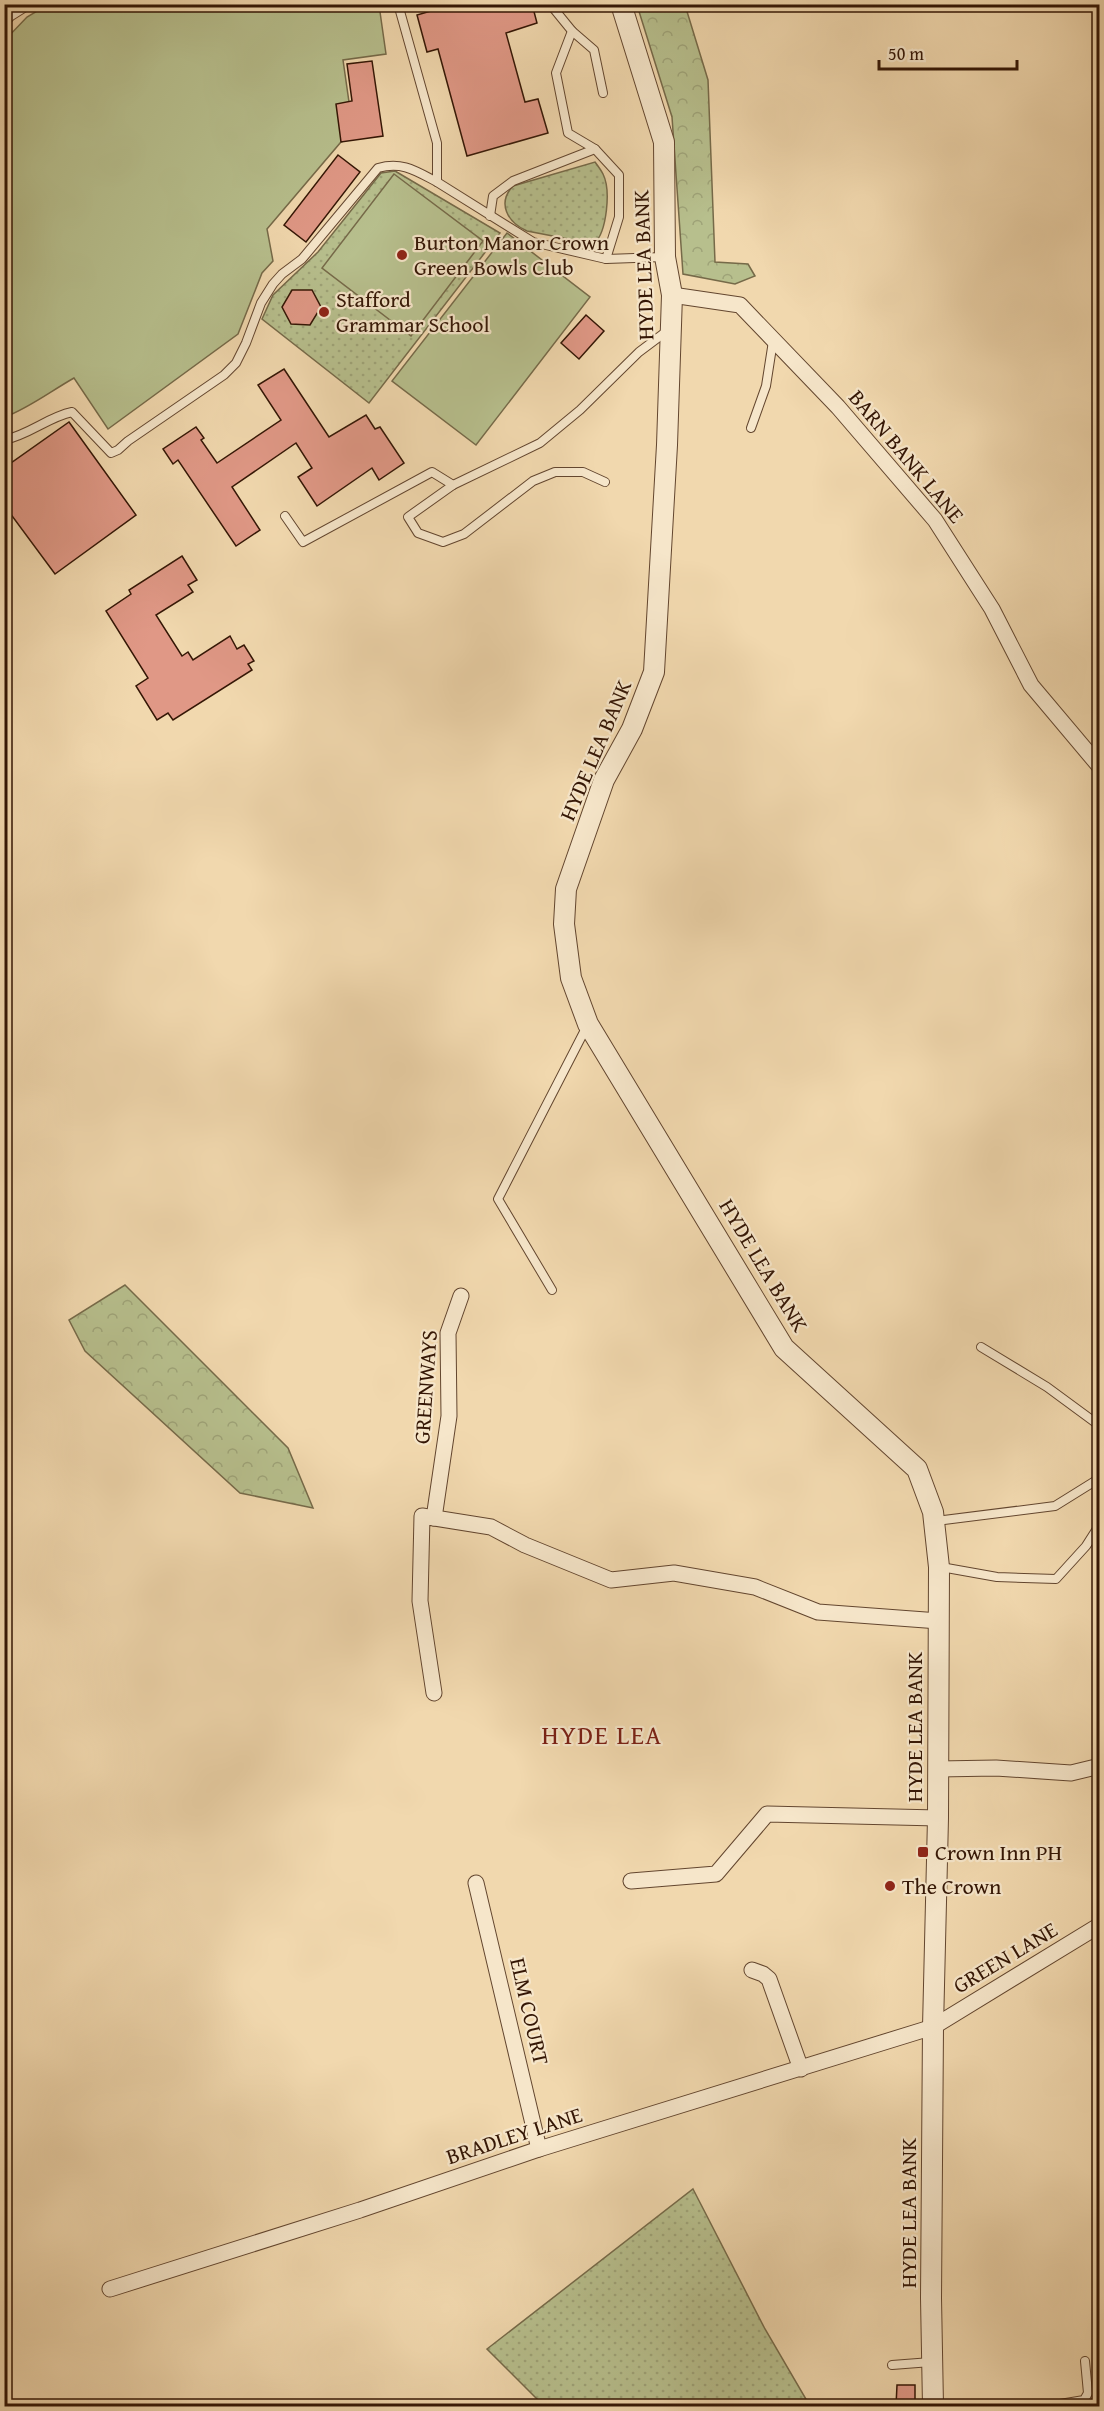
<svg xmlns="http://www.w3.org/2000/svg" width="1104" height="2411" viewBox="0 0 1104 2411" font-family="'Gentium Book Plus',serif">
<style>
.grass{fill:url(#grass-dots);stroke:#766a49;stroke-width:1.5}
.forest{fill:url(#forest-crowns);stroke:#766a49;stroke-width:1.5}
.park{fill:#b7bf8d;stroke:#766a49;stroke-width:1.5}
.building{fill:#e09886;stroke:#341605;stroke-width:1.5}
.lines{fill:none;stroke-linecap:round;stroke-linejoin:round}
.service-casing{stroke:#63462f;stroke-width:10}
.minor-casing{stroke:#63462f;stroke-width:17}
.tertiary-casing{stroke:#63462f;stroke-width:22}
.service{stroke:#f6e6ca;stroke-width:8}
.minor{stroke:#f6e6ca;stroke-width:15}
.tertiary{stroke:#f6e6ca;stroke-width:20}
.poi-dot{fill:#8f2418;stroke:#f6e6ca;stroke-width:2}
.labels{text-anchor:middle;stroke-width:4.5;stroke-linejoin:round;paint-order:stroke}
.poi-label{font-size:22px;fill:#341605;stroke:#f6e6ca;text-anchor:start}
.street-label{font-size:22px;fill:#341605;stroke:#f6e6ca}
.quarter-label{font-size:26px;letter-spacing:1.5px;fill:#7a1f14;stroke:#f6e6ca}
</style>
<defs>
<pattern id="grass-dots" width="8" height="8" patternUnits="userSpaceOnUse" patternTransform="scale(1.5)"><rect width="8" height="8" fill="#b7bf8d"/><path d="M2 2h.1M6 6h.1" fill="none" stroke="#9ea378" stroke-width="1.8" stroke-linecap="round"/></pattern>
<pattern id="forest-crowns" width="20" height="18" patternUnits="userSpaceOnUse" patternTransform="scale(1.5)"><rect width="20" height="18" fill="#b7bf8d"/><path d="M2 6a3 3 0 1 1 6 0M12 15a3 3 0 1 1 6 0" fill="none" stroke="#9ea378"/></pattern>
</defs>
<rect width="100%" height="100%" fill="#f1d8ae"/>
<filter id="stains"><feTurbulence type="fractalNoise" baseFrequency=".00333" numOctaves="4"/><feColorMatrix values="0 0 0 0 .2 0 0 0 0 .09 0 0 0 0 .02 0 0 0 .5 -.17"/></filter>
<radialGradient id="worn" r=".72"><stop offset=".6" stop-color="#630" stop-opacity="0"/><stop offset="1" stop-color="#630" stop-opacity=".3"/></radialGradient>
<g class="grass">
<path d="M 595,162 C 598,166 601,170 603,174 C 611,190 607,232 594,244 L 527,231 C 507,222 497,203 513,186 Z"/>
<path d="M 395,171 L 500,233 L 369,403 L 262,319 L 273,295 L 318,252 L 381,173 Z"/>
<path d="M 693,2189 L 765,2329 L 810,2406 L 544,2406 L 487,2349 Z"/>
</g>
<g class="forest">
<path d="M 637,5 L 685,5 L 708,80 L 715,262 L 748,264 L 755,276 L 735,284 L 683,274 L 672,117 Z"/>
<path d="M 125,1285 L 288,1448 L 313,1508 L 240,1493 L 85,1351 L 69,1320 Z"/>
</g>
<g class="park">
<path d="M 47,5 L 379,5 L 386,54 L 343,60 L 354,137 L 341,142 L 267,229 L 273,261 L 262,273 L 238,334 L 108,429 L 74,378 C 51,391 29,408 5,417 L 5,40 L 27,17 Z"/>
<path d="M 394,174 L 483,241 L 411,336 L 322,268 Z"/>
<path d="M 507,233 L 590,297 L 476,445 L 392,381 Z"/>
</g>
<g class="building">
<path d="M 455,4 L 532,4 L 537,23 L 506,33 L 525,102 L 538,99 L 548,133 L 467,156 L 438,49 L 427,52 L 417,15 Z"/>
<path d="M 372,61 L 383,136 L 341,142 L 336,104 L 352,101 L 347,64 Z"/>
<path d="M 338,155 L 360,172 L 306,242 L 284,225 Z"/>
<path d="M 292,290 L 312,290 L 321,307 L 310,325 L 291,324 L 282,307 Z"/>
<path d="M 586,315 L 604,331 L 579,359 L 561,343 Z"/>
<path d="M 284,369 L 329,437 L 366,415 L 375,429 L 380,427 L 404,463 L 379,480 L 372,468 L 317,506 L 298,477 L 312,468 L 296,443 L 232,487 L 260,530 L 236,546 L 178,460 L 173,464 L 163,449 L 196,427 L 204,438 L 201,440 L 217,463 L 281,420 L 258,385 Z"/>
<path d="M 69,422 L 136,515 L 55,574 L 4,505 L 4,468 Z"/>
<path d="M 182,556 L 197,580 L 188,585 L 193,592 L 156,615 L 182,656 L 188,652 L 193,660 L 230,636 L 237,649 L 244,645 L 254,661 L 248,664 L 252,670 L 173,720 L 168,713 L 157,720 L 136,686 L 148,678 L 106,611 L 131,594 L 129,590 Z"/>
<path d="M 897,2385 L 915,2385 L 915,2406 L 896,2406 Z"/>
</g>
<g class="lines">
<defs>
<g id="service">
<path d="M 398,4 L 437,143 L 437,182 L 533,242 L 606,259 L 663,257"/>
<path d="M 550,4 L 572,31 L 556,73 L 568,133 L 595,149"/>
<path d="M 4,23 L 11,16 L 30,4"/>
<path d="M 572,31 L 594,50 L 603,93"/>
<path d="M 490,216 L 493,196 L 513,181 L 595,149 L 619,175 L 619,217 L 606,259"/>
<path d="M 751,428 L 766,386 L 773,341"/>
<path d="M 4,440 C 29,435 48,417 72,412 L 111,453 L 118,450 L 128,441 L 224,375 L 236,363 L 246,343 L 261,303 L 273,284 L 282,274 L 302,259 L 378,168 C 402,161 416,171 437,182"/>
<path d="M 605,482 L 583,472 L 555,472 L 533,481 L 464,534 L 443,542 L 418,533 L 408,517 L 453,485 L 540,443 L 580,410 L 639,352 L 667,331"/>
<path d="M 285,516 L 303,542 L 432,472 L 453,485"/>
<path d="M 552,1290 L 498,1199 L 587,1026"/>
<path d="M 981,1347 L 1047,1387 L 1100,1426"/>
<path d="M 936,1521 L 1055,1506 L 1100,1478"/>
<path d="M 941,1567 L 997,1577 L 1056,1579 L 1086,1546 L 1100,1524"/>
<path d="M 892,2365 L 931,2362"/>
<path d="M 1048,2406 L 1084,2400 L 1088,2393 L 1085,2361"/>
</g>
<g id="minor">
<path d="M 672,295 L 740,305 L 838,407 L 935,520 L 992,609 L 1031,685 L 1100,767"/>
<path d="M 434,1518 L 449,1416 L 448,1333 L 461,1296"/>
<path d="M 434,1693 L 420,1601 L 422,1516 L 491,1527 L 525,1545 L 611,1580 L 674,1573 L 755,1587 L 818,1612 L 939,1621"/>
<path d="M 938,1769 L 996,1768 L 1071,1773 L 1100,1766"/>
<path d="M 631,1881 L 716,1874 L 767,1814 L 938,1818"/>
<path d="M 476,1883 L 539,2149"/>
<path d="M 752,1970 L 763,1974 L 769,1979 L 801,2069"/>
<path d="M 110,2289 L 360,2210 L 539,2149 L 933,2027 L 1100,1925"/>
</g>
<path id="tertiary" d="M 621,4 L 664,142 L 665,257 L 672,295 L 667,445 L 654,672 L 632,729 L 604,780 L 566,889 L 564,924 L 571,978 L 588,1024 L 784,1348 L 917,1469 L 933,1512 L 939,1567 L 938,1818 L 933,2027 L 931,2298 L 933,2406"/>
</defs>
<use href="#service" class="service-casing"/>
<use href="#minor" class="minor-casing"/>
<use href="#tertiary" class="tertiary-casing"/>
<use href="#service" class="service"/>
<use href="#minor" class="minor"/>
<use href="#tertiary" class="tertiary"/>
</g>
<g class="poi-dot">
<circle cx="402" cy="255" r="6"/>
<circle cx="324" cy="312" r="6"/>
<rect x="917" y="1846" width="12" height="12" rx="3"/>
<circle cx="890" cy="1886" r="6"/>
</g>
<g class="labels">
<g class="poi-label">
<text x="414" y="250">Burton Manor Crown<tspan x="414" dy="25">Green Bowls Club</tspan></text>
<text x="336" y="307">Stafford<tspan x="336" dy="25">Grammar School</tspan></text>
<text x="935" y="1860">Crown Inn PH</text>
<text x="902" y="1894">The Crown</text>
</g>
<g class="street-label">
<text transform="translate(643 265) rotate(-92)" y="8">HYDE LEA BANK</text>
<text transform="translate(907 456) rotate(50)" y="8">BARN BANK LANE</text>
<text transform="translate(595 750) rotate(-67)" y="8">HYDE LEA BANK</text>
<text transform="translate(764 1265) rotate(59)" y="8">HYDE LEA BANK</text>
<text transform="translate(425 1387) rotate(-86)" y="8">GREENWAYS</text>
<text transform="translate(914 1727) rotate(-90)" y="8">HYDE LEA BANK</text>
<text transform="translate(1005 1957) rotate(-31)" y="8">GREEN LANE</text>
<text transform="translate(530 2011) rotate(77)" y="8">ELM COURT</text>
<text transform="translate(514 2135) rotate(-18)" y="8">BRADLEY LANE</text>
<text transform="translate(908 2213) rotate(-90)" y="8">HYDE LEA BANK</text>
</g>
<g class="quarter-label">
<text x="602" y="1744">HYDE LEA</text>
</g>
</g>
<rect width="1104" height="2411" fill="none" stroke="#f1d8ae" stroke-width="24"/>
<rect x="6" y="6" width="1092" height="2399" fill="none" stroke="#341605" stroke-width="3"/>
<rect x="12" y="12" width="1080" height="2387" fill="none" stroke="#341605" stroke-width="1.5"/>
<path d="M879 60v9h138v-9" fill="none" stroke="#341605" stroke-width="3"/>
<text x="888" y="60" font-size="18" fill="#341605" stroke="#f6e6ca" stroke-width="4.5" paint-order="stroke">50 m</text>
<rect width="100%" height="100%" filter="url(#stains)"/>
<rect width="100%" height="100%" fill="url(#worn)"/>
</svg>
